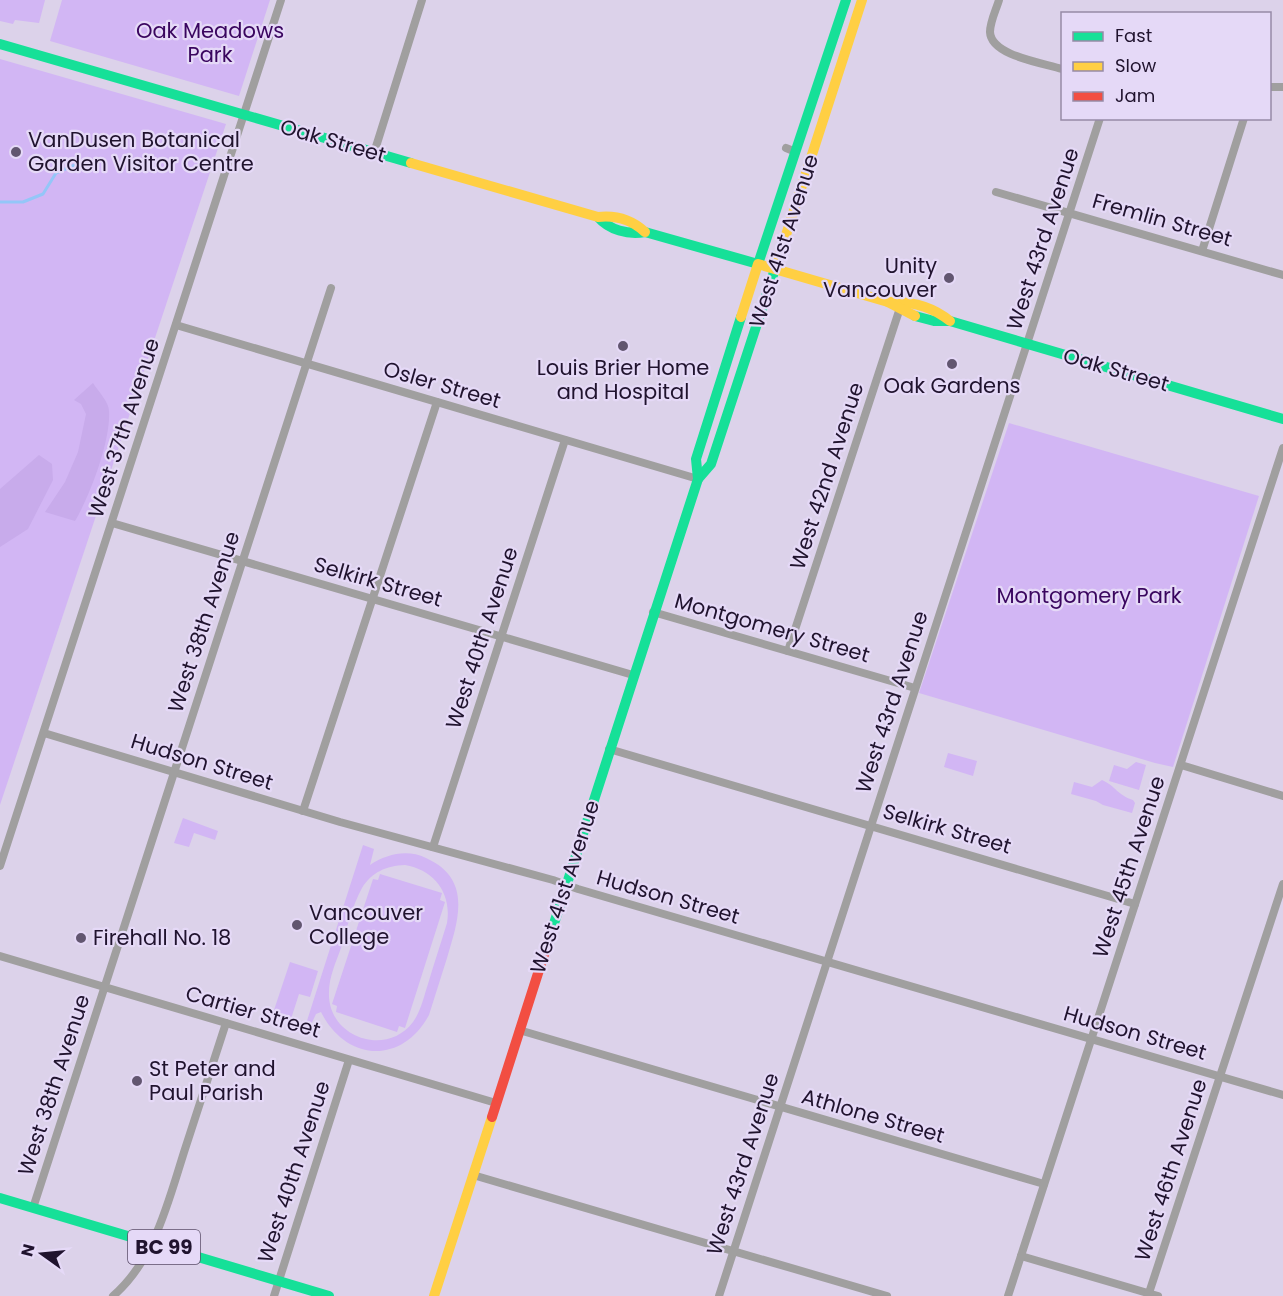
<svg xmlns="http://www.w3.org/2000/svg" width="1283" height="1296" viewBox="0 0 1283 1296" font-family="Poppins,sans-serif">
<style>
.green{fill:#d2b6f4;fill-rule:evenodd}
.forest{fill:#c8abeb}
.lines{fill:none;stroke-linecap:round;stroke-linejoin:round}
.stream{stroke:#94c6f8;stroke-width:3}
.street{stroke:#a09f9f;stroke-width:8}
.fast{stroke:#16e098;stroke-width:10}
.slow{stroke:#ffcf43;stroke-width:10}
.jam{stroke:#f24e42;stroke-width:10}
.poi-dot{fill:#625670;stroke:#e5d9f7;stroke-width:2}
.labels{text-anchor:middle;stroke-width:4.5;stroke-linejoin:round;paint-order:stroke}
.shield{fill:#e5d9f7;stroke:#5b4e6a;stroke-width:1.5}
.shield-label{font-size:20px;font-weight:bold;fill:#20132e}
.park-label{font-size:21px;fill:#3a065f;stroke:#e5d9f7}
.poi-label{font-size:21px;fill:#20132e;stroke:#e5d9f7;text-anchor:start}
.street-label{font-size:21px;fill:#20132e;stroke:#e5d9f7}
</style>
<rect width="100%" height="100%" fill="#dcd2ea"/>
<g class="green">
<path d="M 0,0 L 45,0 L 39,23 L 15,20 L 13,24 L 0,21 Z"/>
<path d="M 62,0 L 270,0 L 239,96 L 50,41 Z"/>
<path d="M 0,59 L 226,124 L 0,805 Z"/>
<path d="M 1009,423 L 1259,496 L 1173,767 L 1155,763 L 919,693 Z"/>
<path d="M 948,753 L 977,761 L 973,776 L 944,767 Z"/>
<path d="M 1136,762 L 1146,765 L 1139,790 L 1109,781 L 1114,765 L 1127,769 Z"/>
<path d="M 1102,780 C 1116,786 1117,795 1133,800 L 1135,803 L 1132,813 L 1103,805 L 1096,801 L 1071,794 L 1074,782 L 1092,787 Z"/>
<path d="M 183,818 L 218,831 L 215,840 L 194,833 L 189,847 L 174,843 Z"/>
<path d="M 363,845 L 374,849 L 370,865 C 387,854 407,849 426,858 C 473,879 458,921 447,958 C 441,977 435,996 429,1015 C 402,1065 346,1062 321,1012 L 316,1014 L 309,1029 L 305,1027 ZM 405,865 C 434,870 452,893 447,923 C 441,943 434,963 428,984 C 424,996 421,1011 413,1022 C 386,1058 327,1037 329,992 C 329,977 336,962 341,948 C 347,928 352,906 362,888 C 372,872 386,866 405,865 Z"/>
<path d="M 380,874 L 442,893 L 440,900 L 445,902 L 405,1028 L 399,1026 L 397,1032 L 336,1012 L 337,1006 L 332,1004 L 373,879 L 378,880 Z"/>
<path d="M 290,962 L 318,971 L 310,997 L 299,994 L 291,1019 L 273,1013 Z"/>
</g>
<g class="forest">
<path d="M 93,383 C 98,391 109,402 109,411 C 111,440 90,496 75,521 L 45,512 L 65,482 L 78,452 L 86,414 L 81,404 L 74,400 Z"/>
<path d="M 39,455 L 52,464 L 53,480 L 28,529 L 0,547 L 0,489 Z"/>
</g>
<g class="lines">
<path class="stream" d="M 0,202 L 23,202 L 43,194 L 56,173 L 84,161"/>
<g class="street">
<path d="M 999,0 C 996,10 990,22 990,32 C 991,56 1044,63 1062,69"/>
<path d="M 1270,87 L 1283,87"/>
<path d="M 786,148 L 796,152"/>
<path d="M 374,153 L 422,0"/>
<path d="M 996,192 L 1283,275"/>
<path d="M 1202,251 L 1244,118"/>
<path d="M 176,325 L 698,479"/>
<path d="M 112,523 L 633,675"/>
<path d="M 653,612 L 915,688"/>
<path d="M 788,651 L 899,311"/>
<path d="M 44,733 L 340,822 L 553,880 L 578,889 L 1283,1095"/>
<path d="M 609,749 L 1135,904"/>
<path d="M 1181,765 L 1283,796"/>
<path d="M 303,811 L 437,402"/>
<path d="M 433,847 L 565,440"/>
<path d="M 0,866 L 281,0"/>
<path d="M 0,956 L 496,1103"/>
<path d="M 519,1030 L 1044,1184"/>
<path d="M 473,1175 L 887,1296"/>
<path d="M 33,1208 L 331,288"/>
<path d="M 1021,1256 L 1158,1296"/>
<path d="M 113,1296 C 156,1259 169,1198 186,1146 C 199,1105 213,1064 226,1023"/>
<path d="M 274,1296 L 349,1060"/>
<path d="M 719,1296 L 1100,118"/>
<path d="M 1008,1296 L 1283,448"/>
<path d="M 1148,1296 L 1283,884"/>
</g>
<g class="fast">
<path d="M 0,44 L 411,163"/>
<path d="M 598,217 C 609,230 628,235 645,232 L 758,264 L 846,0"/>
<path d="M 915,316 L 934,321 L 950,321 L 1283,419"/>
<path d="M 698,479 L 711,464 L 775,269"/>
<path d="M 549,939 L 698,479 L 696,459 L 741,317"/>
<path d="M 0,1198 L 329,1296"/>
</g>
<g class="slow">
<path d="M 411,163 L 598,217 C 616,215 632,220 645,232"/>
<path d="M 775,269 L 862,0"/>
<path d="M 888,302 C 911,301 932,306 950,321"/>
<path d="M 741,317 L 758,264 L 888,302 L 915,316"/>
<path d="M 434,1296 L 492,1117"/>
</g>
<path class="jam" d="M 492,1117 L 549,939"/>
</g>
<g class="poi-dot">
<circle cx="16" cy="152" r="6"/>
<circle cx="949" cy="278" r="6"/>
<circle cx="623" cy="346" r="6"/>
<circle cx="952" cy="364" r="6"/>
<circle cx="297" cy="925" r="6"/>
<circle cx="81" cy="938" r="6"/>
<circle cx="137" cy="1081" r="6"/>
</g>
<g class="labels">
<rect class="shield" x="128" y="1230" width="72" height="34" rx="4.5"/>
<g class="shield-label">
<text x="164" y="1254">BC 99</text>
</g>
<g class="park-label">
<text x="210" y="38">Oak Meadows<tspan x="210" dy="24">Park</tspan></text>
<text x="1089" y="603">Montgomery Park</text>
</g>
<g class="poi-label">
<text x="28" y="147">VanDusen Botanical<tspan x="28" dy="24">Garden Visitor Centre</tspan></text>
<text x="937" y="273" text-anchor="end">Unity<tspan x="937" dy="24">Vancouver</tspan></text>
<text x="623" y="375" text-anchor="middle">Louis Brier Home<tspan x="623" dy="24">and Hospital</tspan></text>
<text x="952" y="393" text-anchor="middle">Oak Gardens</text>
<text x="309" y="920">Vancouver<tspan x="309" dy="24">College</tspan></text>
<text x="93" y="945">Firehall No. 18</text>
<text x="149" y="1076">St Peter and<tspan x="149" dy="24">Paul Parish</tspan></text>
</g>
<g class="street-label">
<text transform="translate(333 141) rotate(16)" y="7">Oak Street</text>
<text transform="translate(1162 220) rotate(16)" y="7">Fremlin Street</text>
<text transform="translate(1043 239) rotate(-72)" y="7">West 43rd Avenue</text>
<text transform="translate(784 241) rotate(-72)" y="7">West 41st Avenue</text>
<text transform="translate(1116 370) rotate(16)" y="7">Oak Street</text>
<text transform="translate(442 385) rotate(16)" y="7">Osler Street</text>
<text transform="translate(124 428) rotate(-72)" y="7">West 37th Avenue</text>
<text transform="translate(827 476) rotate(-72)" y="7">West 42nd Avenue</text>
<text transform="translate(378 582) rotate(16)" y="7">Selkirk Street</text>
<text transform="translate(204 622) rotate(-72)" y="7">West 38th Avenue</text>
<text transform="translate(772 628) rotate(16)" y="7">Montgomery Street</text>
<text transform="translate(482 638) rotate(-72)" y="7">West 40th Avenue</text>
<text transform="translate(892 702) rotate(-72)" y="7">West 43rd Avenue</text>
<text transform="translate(202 762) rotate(17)" y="7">Hudson Street</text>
<text transform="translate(947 829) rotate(16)" y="7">Selkirk Street</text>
<text transform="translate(1129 867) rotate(-72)" y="7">West 45th Avenue</text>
<text transform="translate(565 887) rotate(-72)" y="7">West 41st Avenue</text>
<text transform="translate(668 897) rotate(16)" y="7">Hudson Street</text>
<text transform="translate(253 1012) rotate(16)" y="7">Cartier Street</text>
<text transform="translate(1135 1033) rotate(16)" y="7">Hudson Street</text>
<text transform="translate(54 1085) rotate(-72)" y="7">West 38th Avenue</text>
<text transform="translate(873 1116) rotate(16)" y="7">Athlone Street</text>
<text transform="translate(743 1164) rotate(-72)" y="7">West 43rd Avenue</text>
<text transform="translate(1171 1170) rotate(-72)" y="7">West 46th Avenue</text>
<text transform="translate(294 1172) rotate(-72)" y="7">West 40th Avenue</text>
</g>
</g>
<rect x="1061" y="12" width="210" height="108" fill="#e5d9f7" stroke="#968aa7" stroke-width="1.5"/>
<rect x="1073" y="32" width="30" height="9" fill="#16e098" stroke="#968aa7" stroke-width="1.5"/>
<text x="1115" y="42" font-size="18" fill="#20132e">Fast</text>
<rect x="1073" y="62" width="30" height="9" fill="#ffcf43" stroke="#968aa7" stroke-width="1.5"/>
<text x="1115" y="72" font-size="18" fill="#20132e">Slow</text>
<rect x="1073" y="92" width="30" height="9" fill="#f24e42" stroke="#968aa7" stroke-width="1.5"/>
<text x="1115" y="102" font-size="18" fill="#20132e">Jam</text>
<g transform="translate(42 1254) rotate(285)" stroke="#e5d9f7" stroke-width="4.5" paint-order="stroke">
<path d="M0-4.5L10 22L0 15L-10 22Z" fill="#20132e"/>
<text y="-9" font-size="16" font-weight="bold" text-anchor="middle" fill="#20132e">N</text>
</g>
</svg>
